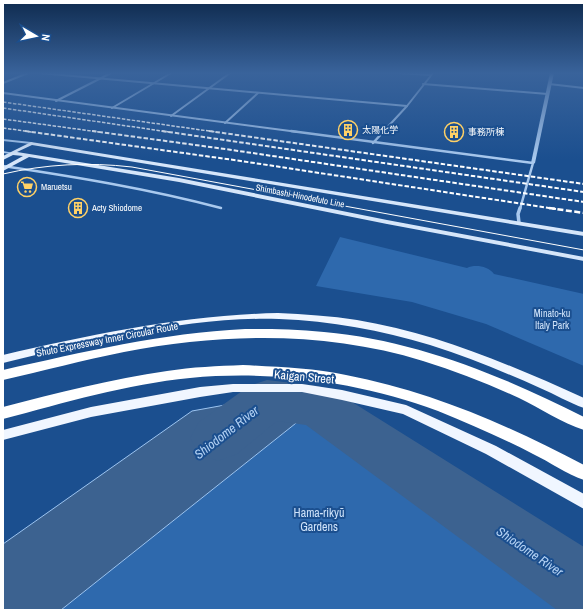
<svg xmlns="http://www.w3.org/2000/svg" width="587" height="613" viewBox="0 0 587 613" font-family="'Archivo Narrow','Noto Sans JP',sans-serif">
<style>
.green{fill:#2e69ad}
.water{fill:#3c6290;stroke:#9cc4f0}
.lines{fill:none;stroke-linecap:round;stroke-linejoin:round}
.river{fill:#3c6290;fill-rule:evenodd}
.pedestrian{stroke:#a9c9ee;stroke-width:2.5}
.minor-far2{stroke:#a9c9ee;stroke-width:2}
.minor-far1{stroke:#a9c9ee;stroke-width:2.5}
.minor{stroke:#a9c9ee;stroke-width:3.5}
.tertiary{fill:#a9c9ee;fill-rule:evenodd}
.secondary{fill:#d6e6fa;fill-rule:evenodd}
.primary{fill:#f0f6ff;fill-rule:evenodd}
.motorway{fill:#fff;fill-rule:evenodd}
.tram{stroke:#fff;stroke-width:1}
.rail-far2{stroke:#fff;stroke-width:1.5;stroke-dasharray:3.5 1.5;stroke-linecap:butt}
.rail-far1{stroke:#fff;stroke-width:2;stroke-dasharray:4.5 2;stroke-linecap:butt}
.rail{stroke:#fff;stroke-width:2.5;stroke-dasharray:6 2.5;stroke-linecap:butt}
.labels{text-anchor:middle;stroke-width:4;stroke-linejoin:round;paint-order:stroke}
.far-poi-label{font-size:9px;fill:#fff;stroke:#1b4f8f;text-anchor:start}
.far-street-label{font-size:9px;fill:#fff;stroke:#1b4f8f}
.park-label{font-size:10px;fill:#cfe3fa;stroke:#1b4f8f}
.street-label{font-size:10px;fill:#fff;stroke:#1b4f8f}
.near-street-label{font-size:12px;fill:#fff;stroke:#1b4f8f}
.near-park-label{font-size:12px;fill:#cfe3fa;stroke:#1b4f8f}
.near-water-label{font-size:13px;font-style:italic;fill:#b5d3f5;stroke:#1b4f8f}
</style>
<rect width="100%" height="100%" fill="#1b4f8f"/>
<g class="green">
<path d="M 340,237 L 467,268 C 475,264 488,266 494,274 L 584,294 L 584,366 L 486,324 L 412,302 L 316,286 Z"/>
<path d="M 315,408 L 584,593 L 584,610 L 61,610 Z"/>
</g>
<path class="water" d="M 247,401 L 315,408 L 61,610 L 3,610 L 3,544 L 192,411 Z"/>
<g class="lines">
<path class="river" d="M 267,380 L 318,386 L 336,392 L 584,547 L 584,610 L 557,610 L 306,425 L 277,421 L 237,454 L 218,461 L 199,454 L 190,438 L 199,422 L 249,386 Z"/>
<path class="pedestrian" d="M 3,166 C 76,177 149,189 221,208"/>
<g class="minor-far2">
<path d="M 40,73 L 407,106"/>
<path d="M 399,73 L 431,75"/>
<path d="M 3,83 L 28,73"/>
<path d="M 423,84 L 548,94"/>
<path d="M 549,84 L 584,88"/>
<path d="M 3,93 L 298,132"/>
<path d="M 56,101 L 111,73"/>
<path d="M 112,108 L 171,73"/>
<path d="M 171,116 L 230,73"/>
<path d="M 225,123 L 258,93"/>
<path d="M 383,132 L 407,106 L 433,73"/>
</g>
<g class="minor-far1">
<path d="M 291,131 L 533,163 L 520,209"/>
<path d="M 373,143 L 384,131"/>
</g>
<path class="minor" d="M 519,223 L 518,214 L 520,208"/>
<g class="tertiary">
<path d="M 550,73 L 554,73 L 535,163 L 533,164 L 531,163 Z"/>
<path d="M 3,139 L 31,142 L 33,143 L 31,144 L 3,141 Z"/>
<path d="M 3,151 L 14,153 L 12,154 L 3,153 Z"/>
</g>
<path class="secondary" d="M 31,142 L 584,232 L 584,236 L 32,145 L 17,152 L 179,178 L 387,220 L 584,257 L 584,261 L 387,224 L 179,182 L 29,157 L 3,171 L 3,167 L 23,156 L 13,155 L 3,160 L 3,156 Z"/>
<g class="primary">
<path d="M 278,313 C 304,314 331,316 357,320 C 436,333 511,365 584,398 L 584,408 C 569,403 555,394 540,388 C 504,372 468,357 430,345 C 381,330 331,321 279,319 C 188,316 92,342 3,363 L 3,355 C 94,334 184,315 278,313 Z"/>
<path d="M 233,384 L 302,384 L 342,390 L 406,405 L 496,446 L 584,494 L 584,509 L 486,454 L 403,414 L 342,400 L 302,392 L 233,392 L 200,397 L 91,417 L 3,440 L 3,430 L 91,407 L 200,387 Z"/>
</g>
<g class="motorway">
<path d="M 245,329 C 271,329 297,329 324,332 C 415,340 503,376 584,417 L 584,430 C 562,423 540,408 519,398 C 488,384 456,371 423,361 C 326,331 223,333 124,352 C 83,360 43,371 3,380 L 3,370 C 83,352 162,333 245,329 Z"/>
<path d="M 243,365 C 278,367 312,368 346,375 C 430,391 508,425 584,465 L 584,480 C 566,474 550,462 533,454 C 502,438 470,424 438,411 C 359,382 274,370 190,378 C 127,384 64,403 3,419 L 3,407 C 57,393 112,379 167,371 C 192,367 218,366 243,365 Z"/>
</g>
<path class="tram" d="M 3,174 C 46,164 88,162 132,167 L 584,250"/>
<g class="rail-far2">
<path d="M 3,102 L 216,132"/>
<path d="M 3,108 L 169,132"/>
<path d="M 3,119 L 99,132"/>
<path d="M 3,128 L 32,132"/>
</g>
<g class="rail-far1">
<path d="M 25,131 L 241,161 L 556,209"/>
<path d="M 92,131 L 232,150 L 584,202"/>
<path d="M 162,131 L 584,192"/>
<path d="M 209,131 L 584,184"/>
</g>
<path class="rail" d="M 549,208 L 584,213"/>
</g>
<linearGradient id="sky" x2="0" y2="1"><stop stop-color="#0f2b4f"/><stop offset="0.46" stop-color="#39639b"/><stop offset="1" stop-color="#39639b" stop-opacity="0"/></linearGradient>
<rect width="587" height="159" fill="url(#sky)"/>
<defs>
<symbol id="building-ring" viewBox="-11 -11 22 22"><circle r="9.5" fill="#1b4f8f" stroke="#ffd166" stroke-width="1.5"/><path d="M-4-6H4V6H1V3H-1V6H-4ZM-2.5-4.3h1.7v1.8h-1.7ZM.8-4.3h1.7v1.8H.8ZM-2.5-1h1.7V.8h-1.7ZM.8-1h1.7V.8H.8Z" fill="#ffd166"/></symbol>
<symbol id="supermarket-ring" viewBox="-11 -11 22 22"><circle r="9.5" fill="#1b4f8f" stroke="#ffd166" stroke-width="1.5"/><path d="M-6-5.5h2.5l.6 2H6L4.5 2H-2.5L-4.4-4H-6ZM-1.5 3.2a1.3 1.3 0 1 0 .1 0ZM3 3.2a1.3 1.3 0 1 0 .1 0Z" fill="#ffd166"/></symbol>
</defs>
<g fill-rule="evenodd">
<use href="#building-ring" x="337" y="119" width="22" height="22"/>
<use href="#building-ring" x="443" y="121" width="22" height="22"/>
<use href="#supermarket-ring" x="16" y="176" width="22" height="22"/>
<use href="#building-ring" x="67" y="197" width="22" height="22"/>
</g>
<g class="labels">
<g class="far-poi-label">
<text x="362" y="133">太陽化学</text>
<text x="468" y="135">事務所棟</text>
<text x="41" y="190">Maruetsu</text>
<text x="92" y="211">Acty Shiodome</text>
</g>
<g class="far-street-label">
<text transform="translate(300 196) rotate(11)" y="3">Shimbashi-Hinodefuto Line</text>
</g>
<g class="park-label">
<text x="552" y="317">Minato-ku<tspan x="552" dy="12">Italy Park</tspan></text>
</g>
<g class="street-label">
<text transform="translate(107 339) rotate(-11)" y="4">Shuto Expressway Inner Circular Route</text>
</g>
<g class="near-street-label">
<text transform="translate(304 377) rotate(5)" y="4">Kaigan Street</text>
</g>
<g class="near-park-label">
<text x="319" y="517">Hama-rikyū<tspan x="319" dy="14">Gardens</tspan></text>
</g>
<g class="near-water-label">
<text transform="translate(226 432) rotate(-38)" y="5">Shiodome River</text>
<text transform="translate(530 551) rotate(34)" y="5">Shiodome River</text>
</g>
</g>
<rect width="587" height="613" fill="none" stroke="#ffffff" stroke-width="8"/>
<g transform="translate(36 36) rotate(99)" stroke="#1b4f8f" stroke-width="3" paint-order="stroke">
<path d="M0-3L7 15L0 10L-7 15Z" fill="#ffffff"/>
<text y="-6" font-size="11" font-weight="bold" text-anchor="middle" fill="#ffffff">N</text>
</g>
</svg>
